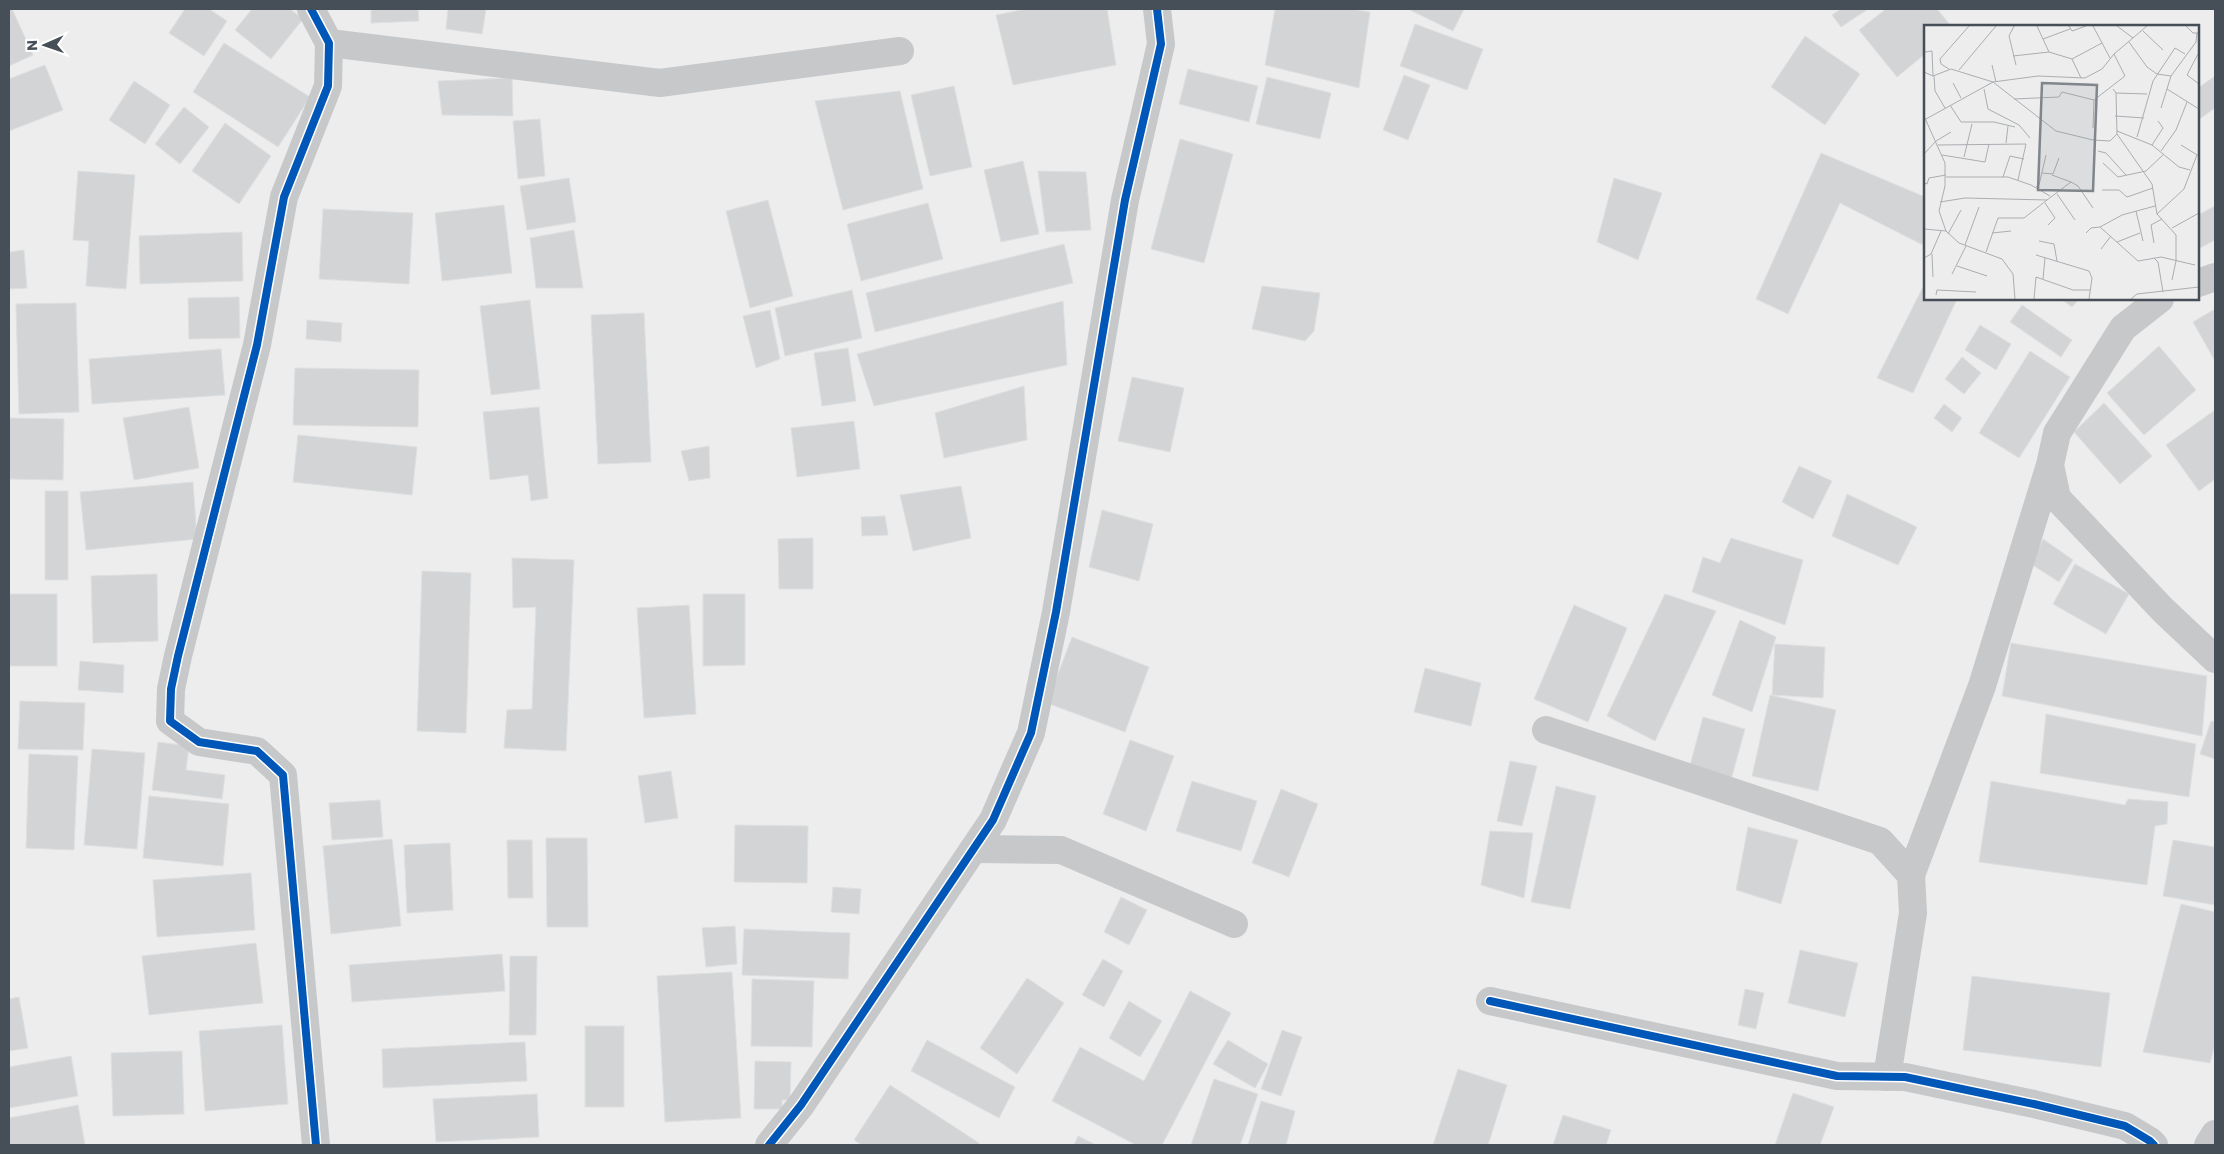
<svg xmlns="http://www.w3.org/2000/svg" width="2224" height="1154" viewBox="0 0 2224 1154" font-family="Poppins,sans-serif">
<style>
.building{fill:#d3d4d6;stroke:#dedfe0}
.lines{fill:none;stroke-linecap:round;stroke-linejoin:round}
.street{stroke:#c7c8ca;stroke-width:28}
.cycleway-casing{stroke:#fff;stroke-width:11}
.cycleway{stroke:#0057b8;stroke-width:8}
.inset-road{fill:none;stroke:#aaadb1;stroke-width:1}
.view{fill:#80868c;fill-opacity:0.15;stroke:#80868c;stroke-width:2.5}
.inset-edge{fill:none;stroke:#464e57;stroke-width:2.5}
</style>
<rect width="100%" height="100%" fill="#ededed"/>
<g class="building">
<path d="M 9,9 L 12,9 L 33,55 L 9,66 Z"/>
<path d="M 185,9 L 209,9 L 227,21 L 204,56 L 169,33 Z"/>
<path d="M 252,9 L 290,9 L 303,19 L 271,59 L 235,30 Z"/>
<path d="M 371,9 L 418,9 L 419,21 L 371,23 Z"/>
<path d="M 448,9 L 486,9 L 482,34 L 446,29 Z"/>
<path d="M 1026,9 L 1107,9 L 1116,65 L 1013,85 L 996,15 Z"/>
<path d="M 1275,9 L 1350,9 L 1370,12 L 1359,88 L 1265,65 Z"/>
<path d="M 1408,9 L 1464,9 L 1453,31 Z"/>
<path d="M 1841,9 L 1868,9 L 1841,27 L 1832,15 Z"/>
<path d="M 1886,9 L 1937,9 L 1951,26 L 1925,26 L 1925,54 L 1897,77 L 1859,30 Z"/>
<path d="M 1415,24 L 1483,49 L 1467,90 L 1400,66 Z"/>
<path d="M 1805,36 L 1860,74 L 1825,125 L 1771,87 Z"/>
<path d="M 224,43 L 310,97 L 278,147 L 193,92 Z"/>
<path d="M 45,65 L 63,110 L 9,131 L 9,79 Z"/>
<path d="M 1188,69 L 1258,86 L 1249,122 L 1179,104 Z"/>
<path d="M 1404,75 L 1430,85 L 1408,140 L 1383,130 Z"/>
<path d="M 2215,76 L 2215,108 L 2198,120 L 2198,88 Z"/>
<path d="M 1267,77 L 1331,93 L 1320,139 L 1256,124 Z"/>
<path d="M 512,78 L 513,116 L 442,115 L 438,81 Z"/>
<path d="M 134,81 L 170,105 L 145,144 L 109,120 Z"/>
<path d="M 954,86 L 972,167 L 930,176 L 911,95 Z"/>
<path d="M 900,91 L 923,189 L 843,210 L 815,101 Z"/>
<path d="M 184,107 L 209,127 L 180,164 L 155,144 Z"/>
<path d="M 540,119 L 545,176 L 518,179 L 513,121 Z"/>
<path d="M 225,123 L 271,156 L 239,204 L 192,171 Z"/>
<path d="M 1180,139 L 1233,154 L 1204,263 L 1151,249 Z"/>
<path d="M 1821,153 L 1925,197 L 1925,246 L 1840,203 L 1788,314 L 1756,299 Z"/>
<path d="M 1023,161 L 1039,234 L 1001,242 L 984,170 Z"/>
<path d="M 78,171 L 135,175 L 126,289 L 86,286 L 89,241 L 73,240 Z"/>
<path d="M 1038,171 L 1086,172 L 1091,230 L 1046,232 Z"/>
<path d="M 569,178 L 576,222 L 527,230 L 520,186 Z"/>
<path d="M 1614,178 L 1662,193 L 1638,260 L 1597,242 Z"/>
<path d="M 768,200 L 793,296 L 750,308 L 726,211 Z"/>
<path d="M 928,203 L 943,259 L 861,281 L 847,224 Z"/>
<path d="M 504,205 L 512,273 L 442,281 L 435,213 Z"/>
<path d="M 2215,206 L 2215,240 L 2198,249 L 2198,215 Z"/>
<path d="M 323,209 L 413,213 L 409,284 L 319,279 Z"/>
<path d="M 574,230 L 583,288 L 536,288 L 530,238 Z"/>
<path d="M 242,232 L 243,281 L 140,284 L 139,236 Z"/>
<path d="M 1064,244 L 1073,283 L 875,332 L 866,293 Z"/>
<path d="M 24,250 L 27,288 L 9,289 L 9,252 Z"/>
<path d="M 1925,283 L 1925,299 L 1957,299 L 1913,393 L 1877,378 Z"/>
<path d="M 1262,286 L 1320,293 L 1314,331 L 1305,341 L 1252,329 Z"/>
<path d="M 852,290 L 862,338 L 785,356 L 775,308 Z"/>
<path d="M 239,297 L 240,338 L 189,339 L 188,298 Z"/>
<path d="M 2061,299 L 2079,299 L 2072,307 Z"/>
<path d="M 530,300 L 540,389 L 491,395 L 480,306 Z"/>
<path d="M 1063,301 L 1067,365 L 874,406 L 857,354 Z"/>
<path d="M 76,303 L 79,412 L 19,414 L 16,304 Z"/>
<path d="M 2022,305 L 2072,340 L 2061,357 L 2010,322 Z"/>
<path d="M 2215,309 L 2215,361 L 2193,322 Z"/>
<path d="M 770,310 L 780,359 L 756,368 L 743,316 Z"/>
<path d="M 644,313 L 651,462 L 598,464 L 591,315 Z"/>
<path d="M 307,320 L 342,323 L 341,342 L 306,339 Z"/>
<path d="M 1980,325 L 2011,344 L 1996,370 L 1965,350 Z"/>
<path d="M 2159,346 L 2196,390 L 2144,435 L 2107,393 Z"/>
<path d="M 848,348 L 856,401 L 822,406 L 814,353 Z"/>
<path d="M 221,349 L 225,395 L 92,404 L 89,359 Z"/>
<path d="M 2030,351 L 2070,377 L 2019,458 L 1979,433 Z"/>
<path d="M 1962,357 L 1981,373 L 1964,394 L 1945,379 Z"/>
<path d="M 295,368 L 419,370 L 418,427 L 293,425 Z"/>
<path d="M 1132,377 L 1184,388 L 1170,452 L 1118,441 Z"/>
<path d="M 1024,386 L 1027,440 L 944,458 L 935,413 Z"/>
<path d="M 2104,403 L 2152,456 L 2120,484 L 2074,432 Z"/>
<path d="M 1944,404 L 1962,418 L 1952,432 L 1934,418 Z"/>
<path d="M 189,407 L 199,468 L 134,480 L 123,418 Z"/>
<path d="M 539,407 L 548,498 L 531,501 L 528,475 L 490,480 L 483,412 Z"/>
<path d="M 2215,410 L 2215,479 L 2199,491 L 2166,445 Z"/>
<path d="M 9,418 L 64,419 L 63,480 L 9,479 Z"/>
<path d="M 854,421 L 860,469 L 797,477 L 791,428 Z"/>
<path d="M 298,435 L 417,447 L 412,495 L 293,482 Z"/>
<path d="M 709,446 L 710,478 L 689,481 L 681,451 Z"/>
<path d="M 1799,466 L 1832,481 L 1813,519 L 1782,502 Z"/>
<path d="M 193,482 L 197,539 L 86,550 L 80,492 Z"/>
<path d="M 961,486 L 971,538 L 913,551 L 900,495 Z"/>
<rect x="45" y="491" width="23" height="89"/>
<path d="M 1847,494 L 1917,527 L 1898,565 L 1832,536 Z"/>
<path d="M 1102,510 L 1153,524 L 1139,581 L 1089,567 Z"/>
<path d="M 885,516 L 888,535 L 862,536 L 861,517 Z"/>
<path d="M 813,538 L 813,589 L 779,589 L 778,539 Z"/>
<path d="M 1731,538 L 1803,560 L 1785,625 L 1692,592 L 1703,557 L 1720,563 Z"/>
<path d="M 2043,539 L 2073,560 L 2059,582 L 2031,564 Z"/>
<path d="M 512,558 L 574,560 L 566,751 L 504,748 L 507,710 L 532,709 L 536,607 L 513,608 Z"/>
<path d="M 2075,564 L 2129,594 L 2106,634 L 2053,604 Z"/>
<path d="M 422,571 L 471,573 L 466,733 L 417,731 Z"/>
<path d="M 157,574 L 158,641 L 93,643 L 91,576 Z"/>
<rect x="9" y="594" width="48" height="72"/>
<path d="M 703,594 L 745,594 L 745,665 L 703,666 Z"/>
<path d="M 1665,594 L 1716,611 L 1655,741 L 1607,716 Z"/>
<path d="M 689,605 L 696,714 L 644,718 L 637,608 Z"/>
<path d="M 1574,605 L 1627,628 L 1588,722 L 1534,699 Z"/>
<path d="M 1740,620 L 1776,637 L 1752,712 L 1712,695 Z"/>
<path d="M 1072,637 L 1149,667 L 1125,732 L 1047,703 Z"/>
<path d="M 2011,643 L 2207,676 L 2202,736 L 2002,696 Z"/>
<path d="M 1775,644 L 1825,647 L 1823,698 L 1772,695 Z"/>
<path d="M 80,661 L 124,665 L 123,693 L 78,690 Z"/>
<path d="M 1425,668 L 1481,683 L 1471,726 L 1414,712 Z"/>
<path d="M 1770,695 L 1836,710 L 1818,791 L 1752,776 Z"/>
<path d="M 20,701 L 85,703 L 83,750 L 18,749 Z"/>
<path d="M 2046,714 L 2196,744 L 2189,797 L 2040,773 Z"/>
<path d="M 1703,717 L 1745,729 L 1731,780 L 1689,769 Z"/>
<path d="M 2211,721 L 2215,722 L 2215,759 L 2200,754 Z"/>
<path d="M 1130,740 L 1174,756 L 1146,831 L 1103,814 Z"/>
<path d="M 158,742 L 189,746 L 186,770 L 225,775 L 222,799 L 152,790 Z"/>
<path d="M 92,749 L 145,753 L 137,849 L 84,845 Z"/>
<path d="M 29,754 L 78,756 L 74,850 L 26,848 Z"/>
<path d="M 1510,761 L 1537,766 L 1522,826 L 1497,821 Z"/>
<path d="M 671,771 L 678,818 L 645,823 L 638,776 Z"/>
<path d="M 1192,781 L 1257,801 L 1241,851 L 1176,831 Z"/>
<path d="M 1991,781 L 2125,805 L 2128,799 L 2168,802 L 2167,824 L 2155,826 L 2147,885 L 1979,862 Z"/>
<path d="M 1556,786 L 1596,796 L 1570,909 L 1531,902 Z"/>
<path d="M 1281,789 L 1318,804 L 1289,877 L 1252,863 Z"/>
<path d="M 149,796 L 229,804 L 223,866 L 143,858 Z"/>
<path d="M 380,800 L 383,837 L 332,840 L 329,803 Z"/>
<path d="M 735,825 L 808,826 L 807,883 L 734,882 Z"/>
<path d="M 1748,827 L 1798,840 L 1781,904 L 1736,890 Z"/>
<path d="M 1490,831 L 1533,833 L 1524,898 L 1481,885 Z"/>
<path d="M 546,838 L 587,838 L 588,927 L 547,927 Z"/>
<path d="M 392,839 L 401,926 L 331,934 L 323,846 Z"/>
<path d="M 507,840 L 532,840 L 533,898 L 508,898 Z"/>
<path d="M 2173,840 L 2215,847 L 2215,905 L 2163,896 Z"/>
<path d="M 450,843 L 453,910 L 407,913 L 404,845 Z"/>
<path d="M 251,873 L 255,930 L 157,937 L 153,880 Z"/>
<path d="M 833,887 L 861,889 L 859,914 L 831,912 Z"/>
<path d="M 1121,897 L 1147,910 L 1129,945 L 1104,932 Z"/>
<path d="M 2181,904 L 2215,912 L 2215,1045 L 2210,1063 L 2143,1052 Z"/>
<path d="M 735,926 L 737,964 L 706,967 L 702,928 Z"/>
<path d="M 744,929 L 850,933 L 848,979 L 742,975 Z"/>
<path d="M 256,943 L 263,1003 L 149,1015 L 142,956 Z"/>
<path d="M 1800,950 L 1858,963 L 1845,1017 L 1788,1003 Z"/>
<path d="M 502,954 L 505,991 L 352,1002 L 349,965 Z"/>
<path d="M 510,956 L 537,956 L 536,1035 L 509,1035 Z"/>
<path d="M 1103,959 L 1123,971 L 1104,1007 L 1082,995 Z"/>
<path d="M 732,972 L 741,1118 L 665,1122 L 657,976 Z"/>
<path d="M 1972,976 L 2110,993 L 2101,1067 L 1963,1050 Z"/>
<path d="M 1027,978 L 1064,1003 L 1017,1074 L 980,1048 Z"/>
<path d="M 752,979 L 814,981 L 812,1047 L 751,1046 Z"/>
<path d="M 1745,989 L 1764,993 L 1756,1029 L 1738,1025 Z"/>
<path d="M 1190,991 L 1231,1013 L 1162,1145 L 1136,1145 L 1052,1101 L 1080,1047 L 1144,1081 Z"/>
<path d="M 19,997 L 28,1048 L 9,1051 L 9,999 Z"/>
<path d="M 1129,1001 L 1162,1021 L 1140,1057 L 1109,1038 Z"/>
<path d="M 282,1025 L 288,1104 L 205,1111 L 199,1031 Z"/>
<rect x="585" y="1026" width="39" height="81"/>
<path d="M 1282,1030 L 1302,1037 L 1281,1096 L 1261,1089 Z"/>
<path d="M 927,1040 L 1015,1087 L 999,1118 L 911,1071 Z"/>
<path d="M 1228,1040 L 1268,1064 L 1255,1088 L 1213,1064 Z"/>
<path d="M 525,1042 L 527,1081 L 383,1088 L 382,1049 Z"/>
<path d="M 182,1051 L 184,1114 L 113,1116 L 111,1053 Z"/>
<path d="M 71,1056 L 78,1096 L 9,1108 L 9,1067 Z"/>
<path d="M 755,1061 L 791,1062 L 790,1100 L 782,1100 L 782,1109 L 754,1109 Z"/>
<path d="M 1458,1069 L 1507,1085 L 1488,1145 L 1433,1145 Z"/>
<path d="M 1214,1079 L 1258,1094 L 1240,1145 L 1191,1145 Z"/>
<path d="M 890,1085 L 979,1143 L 978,1145 L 862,1145 L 854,1140 Z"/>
<path d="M 1793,1093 L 1834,1107 L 1820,1145 L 1775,1145 Z"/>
<path d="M 537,1094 L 539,1137 L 436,1142 L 433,1099 Z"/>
<path d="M 1261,1101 L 1295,1111 L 1286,1145 L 1248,1145 Z"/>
<path d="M 78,1105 L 85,1145 L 9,1145 L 9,1118 Z"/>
<path d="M 1563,1115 L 1611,1130 L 1606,1145 L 1553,1145 Z"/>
<path d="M 1078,1136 L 1096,1145 L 1074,1145 Z"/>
</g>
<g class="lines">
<g class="street">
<path d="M 311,9 L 329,43 L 328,86 L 284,197 L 257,345 L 178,656 L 171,689 L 170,721 L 199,742 L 257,751 L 283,775 L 316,1145"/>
<path d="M 329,43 L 660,83 L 900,51"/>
<path d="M 2198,283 L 2215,277"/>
<path d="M 2160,299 L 2123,328 L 2057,433 L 2050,465 L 2057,498 L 2163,610 L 2215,659"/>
<path d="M 1546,730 L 1880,841 L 1911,875 L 1913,913 L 1887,1077"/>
<path d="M 974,849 L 1061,850 L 1234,924"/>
<path d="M 1911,875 L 1982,686 L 2049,468"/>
<path d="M 1490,1001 L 1837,1076 L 1905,1077 L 2034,1104 L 2125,1126 L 2150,1141 L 2154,1145"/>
<path d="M 769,1145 L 801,1105 L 993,820 L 1031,733 L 1056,612 L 1125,200 L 1161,44 L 1157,9"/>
<path d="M 2208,1145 L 2215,1134"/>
</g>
<defs>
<g id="cycleway">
<path d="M 311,9 L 329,43 L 328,86 L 284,197 L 257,345 L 178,656 L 171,689 L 170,721 L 199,742 L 257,751 L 283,775 L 316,1145"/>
<path d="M 1490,1001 L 1837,1076 L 1905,1077 L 2034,1104 L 2125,1126 L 2150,1141 L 2154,1145"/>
<path d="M 769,1145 L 801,1105 L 993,820 L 1031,733 L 1056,612 L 1125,200 L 1161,44 L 1157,9"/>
</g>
</defs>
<use href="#cycleway" class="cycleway-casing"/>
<use href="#cycleway" class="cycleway"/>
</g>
<g transform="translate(1924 25)">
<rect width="275" height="275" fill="#ededed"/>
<path class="inset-road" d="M 90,1 L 85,11 L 92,40M 113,1 L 125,27M 145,1 L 148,6 L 162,1M 169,1 L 186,33M 193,1 L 209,13M 262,1 L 269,8 L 275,8M 219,6 L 239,25M 119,14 L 146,4M 205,17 L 223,42 L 233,49 L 247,51M 1,27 L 8,26 L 9,51M 274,29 L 263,50 L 275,59M 89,31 L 125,27 L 148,34 L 178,18M 148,34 L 157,53M 68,40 L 72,57M 25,44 L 17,39 L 16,34 L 45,1M 35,45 L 72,1M 0,47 L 9,51 L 27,44 L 69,57 L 114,51 L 161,53 L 178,44 L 190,29 L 223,1M 10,51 L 11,66 L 21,83M 69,57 L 132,106 L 169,115 L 186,116 L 193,109 L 192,68 L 189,64M 29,58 L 37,73M 60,64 L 64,84 L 95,100 L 106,113M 243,64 L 275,84M 192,68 L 223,69M 90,74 L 135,72 L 138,67 L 170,75M 26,80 L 37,97 L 70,97 L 91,102M 237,83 L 247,51 L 272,17 L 273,8M 0,91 L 21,138 L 21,161 L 15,186 L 22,206 L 35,218 L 78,234 L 89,249 L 91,274M 191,91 L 220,93M 2,94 L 69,57M 169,103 L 170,75 L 201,51 L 190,29M 193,106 L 228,120 L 255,142 L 266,145M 193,109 L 228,159 L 233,189 L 252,210 L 252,236 L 248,255M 213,112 L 229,56 L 251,23 L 261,29M 82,118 L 84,101M 14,120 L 102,119 L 94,155M 228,120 L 239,103 L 234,96M 257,120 L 275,131M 174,126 L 182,128 L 202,150M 237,126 L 252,105 L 263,77M 0,129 L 12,116 L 27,107M 18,130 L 61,137 L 65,119M 40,132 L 48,99M 179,138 L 194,152 L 222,146 L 240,129M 118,148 L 129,149 L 135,133M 128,150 L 147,157M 22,152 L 84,152 L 107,160 L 126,171M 79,152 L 86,131 L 100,134M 0,158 L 3,159 L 5,153 L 22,150M 112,162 L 115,160 L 122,130M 178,165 L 195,165 L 203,172 L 229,163M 133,169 L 151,195M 16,177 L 41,173 L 123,175 L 147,157 L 154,161 L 169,183M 121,178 L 131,193 L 124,200M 231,181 L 198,190 L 176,202 L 214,236 L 237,232 L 271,240M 212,186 L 219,216M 233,189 L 260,164 L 273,130M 248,203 L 275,188M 0,204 L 22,206M 68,208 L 87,206M 162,208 L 167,203 L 176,202M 24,209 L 37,185M 115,216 L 130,219 L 133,236M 193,217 L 216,208M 230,218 L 227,200 L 238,194M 41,220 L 55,182M 177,224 L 187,211M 62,227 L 74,193 L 100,193 L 123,175M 8,229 L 9,252M 112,230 L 165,246 L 168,253 L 165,274M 0,233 L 7,229 L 17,206M 230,233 L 234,237 L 239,267M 33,241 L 63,251M 28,249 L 42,221M 119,254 L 121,233M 12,270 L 13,265 L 52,267M 110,274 L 112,252 L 149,265 L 166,265M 207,274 L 213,269 L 275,262"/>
<path class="view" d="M 118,58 L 173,60 L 169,166 L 114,165 Z"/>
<rect width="275" height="275" class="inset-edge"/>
</g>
<rect width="2224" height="1154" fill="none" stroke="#464e57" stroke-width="20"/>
<g transform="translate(45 45) rotate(268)" stroke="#ffffff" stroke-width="4" paint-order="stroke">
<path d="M0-4L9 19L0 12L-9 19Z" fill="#464e57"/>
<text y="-8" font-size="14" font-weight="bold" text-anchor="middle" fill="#464e57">N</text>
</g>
</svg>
